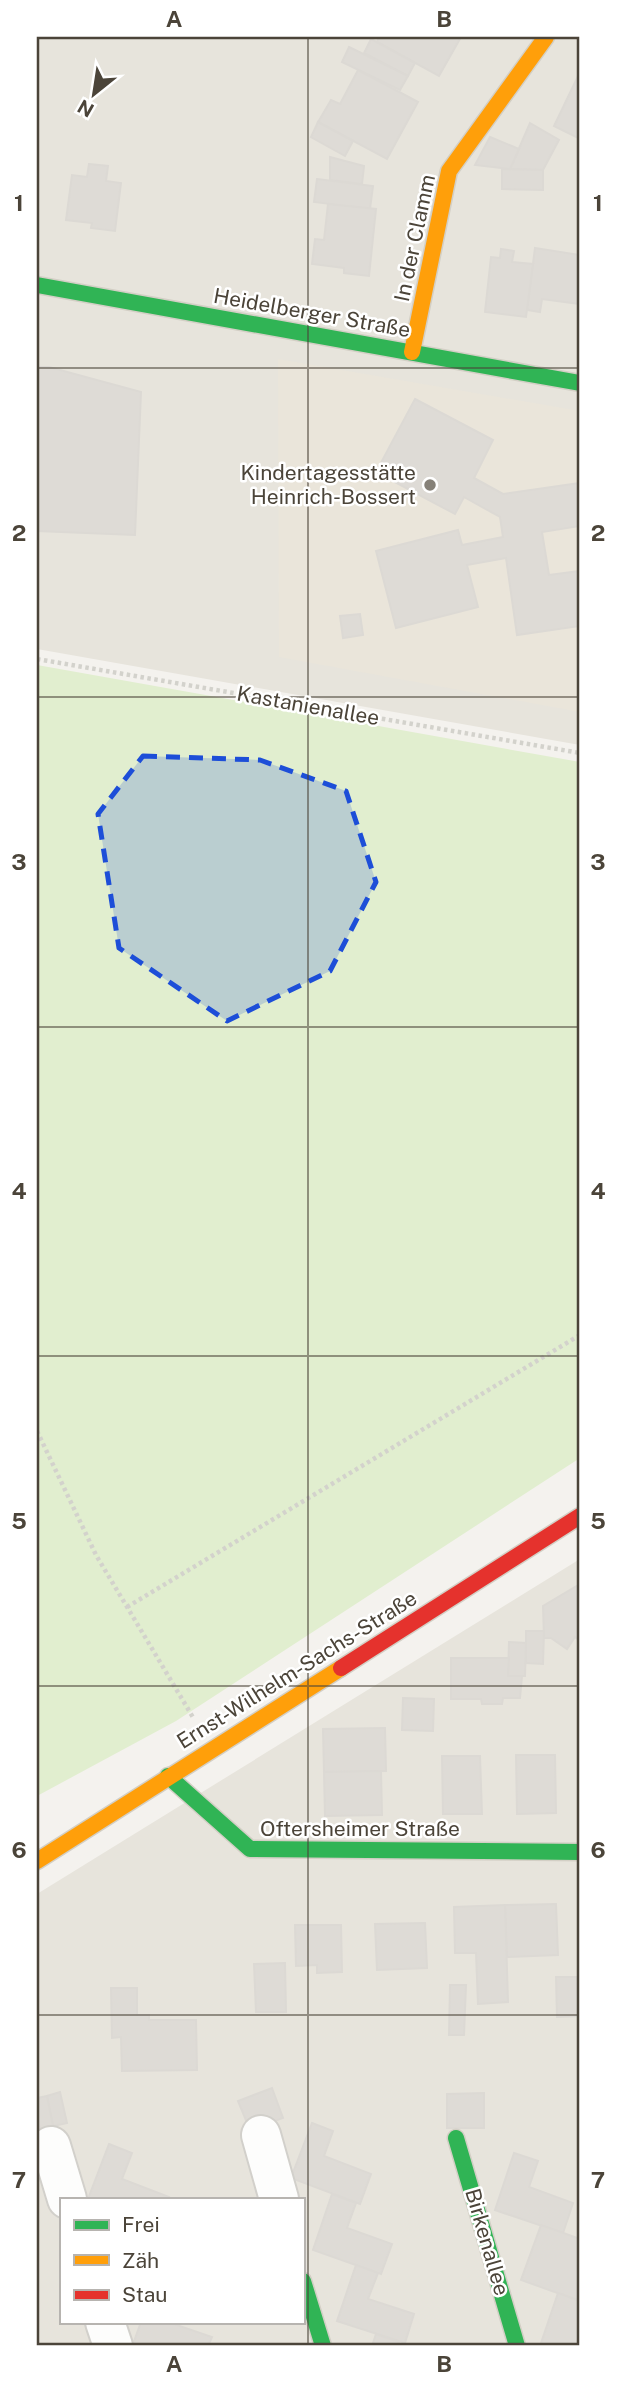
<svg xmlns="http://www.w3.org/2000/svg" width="617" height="2383" viewBox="0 0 617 2383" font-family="'Public Sans',sans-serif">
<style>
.residential{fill:#e7e4dc;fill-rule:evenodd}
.education{fill:#eae5da}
.green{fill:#e1eecf}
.building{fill:#dedbd6;stroke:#dcd9d4;stroke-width:2}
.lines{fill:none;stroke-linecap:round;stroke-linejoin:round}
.street-casing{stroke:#d2d0cb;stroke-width:42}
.fast-casing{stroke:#d3cfc5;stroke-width:19}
.slow-casing{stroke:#d3cfc5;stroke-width:19}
.jam-casing{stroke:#d3cfc5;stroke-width:19}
.path{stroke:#d3d2cc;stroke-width:4.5;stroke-dasharray:3.5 3.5;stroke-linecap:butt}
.street{stroke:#fdfdfc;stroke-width:38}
.fast{stroke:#30b455;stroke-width:16}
.slow{stroke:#ff9f0a;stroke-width:16}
.jam{stroke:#e5322d;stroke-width:16}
.marked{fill:#1d4ed8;fill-opacity:0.2;stroke:#1d4ed8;stroke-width:5;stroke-dasharray:14 9;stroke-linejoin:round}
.grid{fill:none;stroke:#4b4439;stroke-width:2;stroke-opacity:0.55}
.poi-dot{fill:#868178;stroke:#fff;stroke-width:2.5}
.labels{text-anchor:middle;stroke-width:5;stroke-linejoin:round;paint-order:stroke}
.street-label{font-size:21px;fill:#4b4439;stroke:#fff}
.poi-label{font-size:21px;fill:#4b4439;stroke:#fff;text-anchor:end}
.neatline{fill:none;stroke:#4b4439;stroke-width:2.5}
.grid-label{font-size:23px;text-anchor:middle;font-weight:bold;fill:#4b4439}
</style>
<rect width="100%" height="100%" fill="#f4f2ee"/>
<g class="residential">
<path d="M 37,37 L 580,37 L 580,745 L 37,649 Z"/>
<path d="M 580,1559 L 580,2346 L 37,2346 L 37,1894 ZM 61,2199 L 303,2199 L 303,2322 L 61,2322 Z"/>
</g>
<path class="education" d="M 278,359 L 580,411 L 580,712 L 279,657 Z"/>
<path class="green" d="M 37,665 L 580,762 L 580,1458 L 176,1721 L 37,1796 Z"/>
<g class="building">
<path d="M 379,37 L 461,37 L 439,76 L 377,42 Z"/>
<path d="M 371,39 L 415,63 L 408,76 L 364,53 Z"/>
<path d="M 349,47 L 408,76 L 400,90 L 342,62 Z"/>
<path d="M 358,70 L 418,102 L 387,159 L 318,122 L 331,100 L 340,104 Z"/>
<path d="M 580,72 L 580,139 L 554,126 Z"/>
<path d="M 318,122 L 353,141 L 345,156 L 311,137 Z"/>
<path d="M 530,123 L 559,140 L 543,170 L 510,169 Z"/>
<path d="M 490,137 L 519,149 L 510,169 L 475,165 Z"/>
<path d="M 330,157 L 364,166 L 362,184 L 330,180 Z"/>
<path d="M 89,164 L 108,166 L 106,181 L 121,183 L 115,231 L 91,228 L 92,223 L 66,220 L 72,175 L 87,177 Z"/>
<path d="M 502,169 L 543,170 L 543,190 L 502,189 Z"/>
<path d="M 317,179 L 373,186 L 370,209 L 314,202 Z"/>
<path d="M 328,204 L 376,209 L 369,276 L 344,273 L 344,268 L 312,264 L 315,239 L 324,240 Z"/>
<path d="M 535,248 L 580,255 L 580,304 L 542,299 L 540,312 L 527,310 Z"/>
<path d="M 501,249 L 514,251 L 512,262 L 533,264 L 526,317 L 485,312 L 491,257 L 500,258 Z"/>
<path d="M 37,367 L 49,367 L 141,392 L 135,535 L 37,531 Z"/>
<path d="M 415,399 L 493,440 L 474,478 L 503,494 L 580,483 L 580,526 L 542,532 L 549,575 L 580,571 L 580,626 L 517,635 L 506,558 L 467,565 L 478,607 L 396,628 L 376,551 L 458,530 L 462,545 L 503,537 L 500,517 L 464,497 L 455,514 L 376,472 Z"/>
<path d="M 360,614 L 363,635 L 343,638 L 340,616 Z"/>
<path d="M 580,1584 L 580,1641 L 575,1637 L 567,1649 L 551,1638 L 544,1638 L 543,1606 Z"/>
<path d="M 526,1631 L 544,1631 L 543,1664 L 526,1663 Z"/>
<path d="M 509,1642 L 526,1643 L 525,1676 L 508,1676 Z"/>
<path d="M 451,1658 L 509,1658 L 508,1676 L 522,1676 L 520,1698 L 503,1698 L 502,1704 L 482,1704 L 481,1699 L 451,1699 Z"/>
<path d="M 403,1698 L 434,1699 L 433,1731 L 402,1730 Z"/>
<path d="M 385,1728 L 386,1771 L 324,1772 L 323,1729 Z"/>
<path d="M 516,1755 L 555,1755 L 556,1813 L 517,1814 Z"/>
<path d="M 442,1756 L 480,1756 L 482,1814 L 443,1814 Z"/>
<path d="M 381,1771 L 382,1815 L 325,1816 L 324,1772 Z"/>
<path d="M 556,1904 L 558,1955 L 507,1957 L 505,1905 Z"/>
<path d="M 505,1905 L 508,2002 L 478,2004 L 476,1953 L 455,1953 L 454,1907 Z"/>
<path d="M 425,1923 L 427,1968 L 377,1970 L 375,1924 Z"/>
<path d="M 295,1925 L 341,1925 L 342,1972 L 317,1973 L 317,1965 L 296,1966 Z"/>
<path d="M 285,1963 L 286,2012 L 256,2012 L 254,1964 Z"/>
<path d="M 556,1977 L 577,1977 L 579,2016 L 557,2017 Z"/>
<path d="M 450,1985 L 466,1985 L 464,2035 L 449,2035 Z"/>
<path d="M 111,1988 L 137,1988 L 137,2015 L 149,2015 L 149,2020 L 196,2020 L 197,2070 L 122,2071 L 121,2037 L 112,2038 Z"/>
<path d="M 272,2088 L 283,2118 L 250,2130 L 238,2101 Z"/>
<path d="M 60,2092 L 67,2123 L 53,2126 L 47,2096 Z"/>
<path d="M 484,2093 L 484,2128 L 447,2128 L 447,2094 Z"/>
<path d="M 47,2096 L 53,2126 L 40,2129 L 37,2116 L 37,2098 Z"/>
<path d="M 312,2123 L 333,2131 L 324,2156 L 371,2174 L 360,2204 L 291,2178 Z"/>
<path d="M 109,2144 L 132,2153 L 122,2179 L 169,2197 L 168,2199 L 88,2199 Z"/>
<path d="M 514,2153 L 538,2161 L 529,2187 L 573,2203 L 563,2233 L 495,2210 Z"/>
<path d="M 332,2194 L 356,2203 L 347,2228 L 392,2244 L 381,2274 L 313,2250 Z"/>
<path d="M 541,2225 L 580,2239 L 580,2301 L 521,2280 Z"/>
<path d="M 356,2265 L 378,2273 L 368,2299 L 414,2314 L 405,2343 L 337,2321 Z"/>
<path d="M 558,2293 L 580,2301 L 580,2346 L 540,2346 Z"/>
<path d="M 141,2322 L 168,2322 L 212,2337 L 208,2346 L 141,2346 L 133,2344 Z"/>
<path d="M 376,2334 L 399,2342 L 398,2346 L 372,2346 Z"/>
</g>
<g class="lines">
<defs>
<g id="street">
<path d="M 261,2135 L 279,2199"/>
<path d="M 51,2146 L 67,2199"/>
<path d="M 105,2322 L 113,2346"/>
</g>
<g id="fast">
<path d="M 37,285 L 580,383"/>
<path d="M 168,1776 L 250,1849 L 580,1852"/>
<path d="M 456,2138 L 517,2346"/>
<path d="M 303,2281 L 323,2346"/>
</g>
<g id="slow">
<path d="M 412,352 L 449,171 L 546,37"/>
<path d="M 37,1861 L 341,1668"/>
</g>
<path id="jam" d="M 341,1668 L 580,1516"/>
</defs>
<use href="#street" class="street-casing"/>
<use href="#fast" class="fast-casing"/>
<use href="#slow" class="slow-casing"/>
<use href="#jam" class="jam-casing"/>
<g class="path">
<path d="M 37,659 L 580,753"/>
<path d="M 37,1431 L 96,1555 L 194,1719"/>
<path d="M 127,1607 L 580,1335"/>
</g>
<use href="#street" class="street"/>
<use href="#fast" class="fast"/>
<use href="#slow" class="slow"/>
<use href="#jam" class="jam"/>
</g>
<path class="marked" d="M 143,756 L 260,760 L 346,791 L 376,882 L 330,971 L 227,1021 L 119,948 L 98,814 Z"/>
<path class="grid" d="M 308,37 L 308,2346M 37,368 L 580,368M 37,697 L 580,697M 37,1027 L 580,1027M 37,1356 L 580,1356M 37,1686 L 580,1686M 37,2015 L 580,2015"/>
<circle class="poi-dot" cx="430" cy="485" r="7"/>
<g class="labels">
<g class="street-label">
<text transform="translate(415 238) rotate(-78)" y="7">In der Clamm</text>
<text transform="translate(312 313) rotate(10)" y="7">Heidelberger Straße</text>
<text transform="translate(308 706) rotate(10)" y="7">Kastanienallee</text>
<text transform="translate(297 1670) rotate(-32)" y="7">Ernst-Wilhelm-Sachs-Straße</text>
<text x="360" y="1836">Oftersheimer Straße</text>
<text transform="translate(487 2242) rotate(74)" y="7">Birkenallee</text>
</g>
<g class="poi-label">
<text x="416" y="480">Kindertagesstätte<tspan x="416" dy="24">Heinrich-Bossert</tspan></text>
</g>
</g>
<rect width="617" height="2383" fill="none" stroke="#ffffff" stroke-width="77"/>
<rect x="60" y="2198" width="245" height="126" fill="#ffffff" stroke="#b7b4b0" stroke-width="2"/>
<rect x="74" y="2220" width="35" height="10" fill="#30b455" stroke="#b7b4b0" stroke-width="2"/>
<text x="122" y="2232" font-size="21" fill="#4b4439">Frei</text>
<rect x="74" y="2255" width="35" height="10" fill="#ff9f0a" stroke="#b7b4b0" stroke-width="2"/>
<text x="122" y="2268" font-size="21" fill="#4b4439">Zäh</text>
<rect x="74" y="2290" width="35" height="10" fill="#e5322d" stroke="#b7b4b0" stroke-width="2"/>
<text x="122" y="2302" font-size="21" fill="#4b4439">Stau</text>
<g transform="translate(94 94) rotate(210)" stroke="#ffffff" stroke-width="5" paint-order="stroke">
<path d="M0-5L12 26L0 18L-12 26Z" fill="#4b4439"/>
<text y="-10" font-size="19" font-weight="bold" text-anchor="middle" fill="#4b4439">N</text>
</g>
<rect x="38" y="38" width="540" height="2306" class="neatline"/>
<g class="grid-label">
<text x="174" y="27">A</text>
<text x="444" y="27">B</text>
<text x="19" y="211">1</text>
<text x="598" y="211">1</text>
<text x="19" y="541">2</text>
<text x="598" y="541">2</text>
<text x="19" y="870">3</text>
<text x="598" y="870">3</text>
<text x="19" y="1199">4</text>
<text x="598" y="1199">4</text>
<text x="19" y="1529">5</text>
<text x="598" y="1529">5</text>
<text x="19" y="1858">6</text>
<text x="598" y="1858">6</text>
<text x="19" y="2188">7</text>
<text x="598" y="2188">7</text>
<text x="174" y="2372">A</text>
<text x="444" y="2372">B</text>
</g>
</svg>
